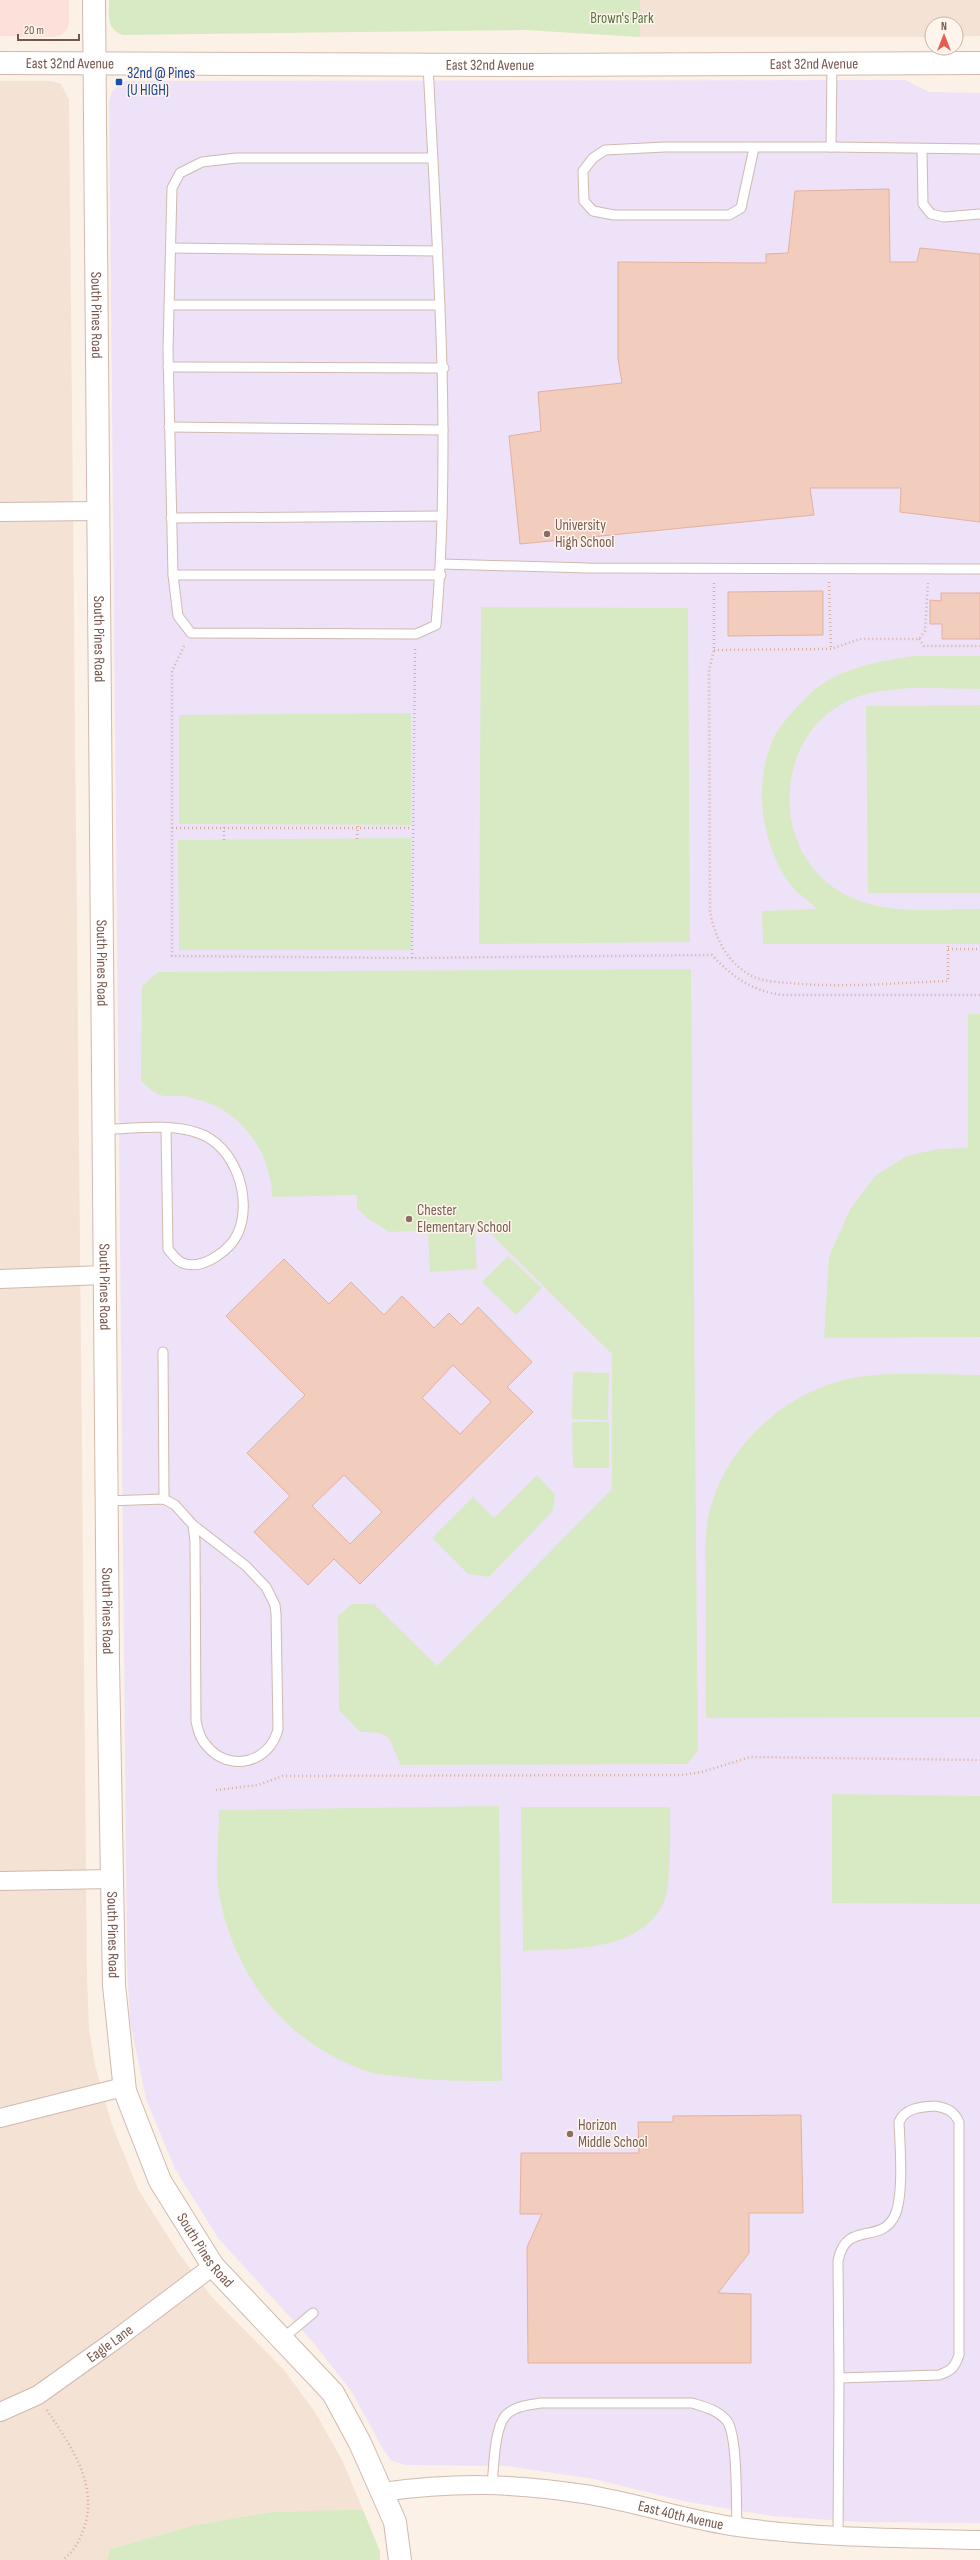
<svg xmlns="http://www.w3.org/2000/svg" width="980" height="2560" viewBox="0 0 980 2560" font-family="'Sofia Sans Condensed',sans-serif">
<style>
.residential{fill:#f4e2d4}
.commercial{fill:#fce0d9}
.education{fill:#eee2f9}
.green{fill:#d8eac4}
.building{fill:#f2ccbd;stroke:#e4b09e;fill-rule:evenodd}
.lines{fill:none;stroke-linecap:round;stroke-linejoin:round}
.service-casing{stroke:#d0b9ae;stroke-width:11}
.minor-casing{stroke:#d0b9ae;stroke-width:20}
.tertiary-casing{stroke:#d0b9ae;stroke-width:24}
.secondary-casing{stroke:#d3b9ac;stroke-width:24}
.path{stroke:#d7afa0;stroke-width:2.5;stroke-dasharray:1 3;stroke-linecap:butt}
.service{stroke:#fff;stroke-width:9}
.minor{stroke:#fff;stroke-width:18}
.tertiary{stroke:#fff;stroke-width:22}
.secondary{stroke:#fff;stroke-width:22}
.transit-dot{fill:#1a4fb4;stroke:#fff5ec;stroke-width:1.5}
.education-dot{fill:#8d6e63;stroke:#fff5ec;stroke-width:1.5}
.labels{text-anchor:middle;stroke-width:3;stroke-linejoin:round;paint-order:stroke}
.park-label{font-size:15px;fill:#567540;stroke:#fff5ec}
.street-label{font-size:15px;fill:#76554a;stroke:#fff5ec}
.transit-label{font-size:15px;fill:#164399;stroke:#fff5ec;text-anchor:start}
.education-label{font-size:15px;fill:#785e54;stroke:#fff5ec;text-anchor:start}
</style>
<rect width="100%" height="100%" fill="#fcf1e6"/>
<g class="residential">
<path d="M 640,0 L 980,0 L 980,36 L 956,37 L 956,24 L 932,24 L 932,37 L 640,37 Z"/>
<path d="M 0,81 L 51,81 L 61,84 L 69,100 L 87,1977 L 89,2029 L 95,2065 L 111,2122 L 138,2189 L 177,2251 L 211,2296 L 284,2370 L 315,2412 L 343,2462 L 363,2510 L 271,2512 L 194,2525 L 110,2549 L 107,2560 L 0,2560 Z"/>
</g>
<path class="commercial" d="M 0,0 L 69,0 L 69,23 L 67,30 L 61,35 L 52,37 L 0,36 Z"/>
<path class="education" d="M 905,80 L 929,92 L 980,93 L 980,2523 L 860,2522 L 772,2516 L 683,2501 L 594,2479 L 506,2466 L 406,2465 L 392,2461 L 384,2451 L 352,2392 L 311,2340 L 218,2238 L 175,2169 L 146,2099 L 130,2021 L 127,1967 L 109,101 L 112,92 L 118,84 L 126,81 Z"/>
<g class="green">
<path d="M 109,0 L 640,0 L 640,37 L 525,30 L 123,35 C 106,29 109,15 109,0 Z"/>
<path d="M 481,607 L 688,608 L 690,942 L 479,944 Z"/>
<path d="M 913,656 L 980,656 L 980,689 C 940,689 894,684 857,697 C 772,728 766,854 846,895 C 887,916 936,909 980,909 L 980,944 L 763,944 L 762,911 L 817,909 C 808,900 794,891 787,880 C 761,841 753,781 774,737 C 781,723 806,696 818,687 C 844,667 881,661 913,656 Z"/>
<path d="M 980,705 L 980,893 L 868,893 L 866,706 Z"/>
<path d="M 411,713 L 411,825 L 179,824 L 179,715 Z"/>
<path d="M 411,838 L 411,950 L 179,950 L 178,840 Z"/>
<path d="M 691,969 L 698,1751 L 687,1764 L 401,1765 C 387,1738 396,1732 360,1732 L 339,1710 L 338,1616 L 352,1604 L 374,1604 L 437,1666 L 612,1489 L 612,1354 L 485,1228 L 389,1232 L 367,1218 L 357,1208 L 357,1195 L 272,1197 C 272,1158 245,1115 206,1102 C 199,1100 190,1097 182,1096 C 175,1095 164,1098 158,1094 C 152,1091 146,1086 141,1081 L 142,986 L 158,972 Z"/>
<path d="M 968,1014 L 980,1014 L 980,1337 L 824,1338 L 829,1256 L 851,1208 L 875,1176 L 907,1156 L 937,1149 L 968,1148 Z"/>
<path d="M 475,1231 L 477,1269 L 430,1272 L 428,1234 Z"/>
<path d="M 508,1256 L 542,1288 L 516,1315 L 482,1282 Z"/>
<path d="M 573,1372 L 609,1373 L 608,1420 L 572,1419 Z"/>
<path d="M 980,1375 L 980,1717 L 706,1718 C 706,1677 706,1636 706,1595 C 706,1572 704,1548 707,1525 C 717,1453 783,1391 853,1378 C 890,1371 941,1375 980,1375 Z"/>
<path d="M 572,1422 L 609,1422 L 609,1468 L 573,1468 Z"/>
<path d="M 537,1475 L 555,1494 L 553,1511 L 489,1577 L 468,1574 L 432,1538 L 473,1497 L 494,1518 Z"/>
<path d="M 832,1794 L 980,1796 L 980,1904 L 832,1903 Z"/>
<path d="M 499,1806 L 502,2081 C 466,2081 431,2081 396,2076 C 388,2075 378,2075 369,2072 C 288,2045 234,1978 219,1894 C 215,1871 219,1835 219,1810 Z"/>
<path d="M 521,1807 L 670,1807 C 670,1828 672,1887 663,1904 C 638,1953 570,1948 523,1951 Z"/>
<path d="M 342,2510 L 363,2510 L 380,2551 L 380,2560 L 107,2560 L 110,2549 L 194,2525 L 271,2512 Z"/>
</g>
<g class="building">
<path d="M 889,189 L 890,262 L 917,262 L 920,248 L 980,254 L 980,522 L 900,512 L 901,488 L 810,488 L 814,515 L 520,544 L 509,436 L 541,431 L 538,392 L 622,383 L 618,358 L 618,262 L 766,263 L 766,254 L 788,253 L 795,191 Z"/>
<path d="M 823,591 L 823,635 L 728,636 L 728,592 Z"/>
<path d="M 941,593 L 980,593 L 980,639 L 942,639 L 942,624 L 930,624 L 930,600 L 941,601 Z"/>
<path d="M 284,1259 L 329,1304 L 351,1282 L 384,1315 L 402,1296 L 434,1328 L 449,1313 L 461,1325 L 478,1307 L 532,1362 L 507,1387 L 533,1412 L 360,1584 L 334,1559 L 308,1585 L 254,1532 L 290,1496 L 247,1453 L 305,1395 L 226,1316 ZM 453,1365 L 491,1402 L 460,1434 L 422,1398 ZM 344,1475 L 382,1512 L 350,1544 L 312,1506 Z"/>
<path d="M 801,2115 L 803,2213 L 749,2213 L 749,2253 L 718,2293 L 751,2294 L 751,2363 L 528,2363 L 527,2247 L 542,2214 L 520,2214 L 521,2153 L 639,2153 L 638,2122 L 673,2122 L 673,2116 Z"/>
</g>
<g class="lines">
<defs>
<g id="service">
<path d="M 428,64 C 437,251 452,438 436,625 L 416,634 L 191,633 L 178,616 L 173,575 L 168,351 L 172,188 L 180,173 L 202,162 L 236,158 L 433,158"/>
<path d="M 831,147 L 980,149"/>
<path d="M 754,148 L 741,208 L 729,215 L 614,215 L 593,211 L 584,201 L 583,171 L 593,158 L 605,150 L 665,147 L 831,147 L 832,64"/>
<path d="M 922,149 L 923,204 L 931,214 L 944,217 L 980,214"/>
<path d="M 171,248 L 438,251"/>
<path d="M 169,305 L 440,305"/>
<path d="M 168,367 L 444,368"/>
<path d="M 169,427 L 443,430"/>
<path d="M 171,518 L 442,516"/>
<path d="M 441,564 L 588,568 L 980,569"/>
<path d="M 173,575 L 441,575"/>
<path d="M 103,1129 C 133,1129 169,1123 198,1133 C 235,1145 253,1198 238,1233 C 231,1249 205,1269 186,1264 C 178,1263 173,1255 168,1249 L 166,1129"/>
<path d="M 163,1352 L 164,1499"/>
<path d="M 106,1501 L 164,1499 L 175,1505 L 193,1525 L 246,1566 L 266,1587 L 275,1605 L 276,1614 L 278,1729 C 270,1763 229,1773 207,1746 C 200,1739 198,1730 196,1721 L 195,1541 L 193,1525"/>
<path d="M 935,2106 C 947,2108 954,2111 959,2122 L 959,2355 C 955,2367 951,2371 939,2375 L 839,2378 L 838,2261 C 846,2219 881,2246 895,2215 C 904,2194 900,2146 899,2122 C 905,2108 920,2107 935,2106 Z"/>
<path d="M 282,2339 L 313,2313"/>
<path d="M 492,2485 C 494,2467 494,2428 506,2415 C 515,2406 529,2405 541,2403 L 692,2403 C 705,2407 718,2410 727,2421 C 738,2436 736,2505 737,2527"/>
<path d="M 838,2537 L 839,2378"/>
</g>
<g id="minor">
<path d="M 0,512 L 100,511"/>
<path d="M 0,1279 L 104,1275"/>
<path d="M 0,1881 L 113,1879"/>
<path d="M 0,2118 L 123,2087 L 125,2091"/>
<path id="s1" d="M 0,2412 L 38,2395 L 115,2340 L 213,2266"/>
<path id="s2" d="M 383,2492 C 453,2482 514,2483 584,2494 C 636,2502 687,2520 738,2527 C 819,2538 899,2538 980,2540"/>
</g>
<g id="tertiary">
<path id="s3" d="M 94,0 L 108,1663 L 114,1985 L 125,2091 L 160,2181 L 213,2266 L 333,2393 L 360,2443 L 395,2522 L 400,2560"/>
</g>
<g id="secondary">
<path id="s4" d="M 0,63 L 523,65 L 980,63"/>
</g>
</defs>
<use href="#service" class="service-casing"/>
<use href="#minor" class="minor-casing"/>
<use href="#tertiary" class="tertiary-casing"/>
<use href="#secondary" class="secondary-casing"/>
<g class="path">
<path d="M 829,582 L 831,649"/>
<path d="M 714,583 L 714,650 L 709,670 L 710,912 C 715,938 728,965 754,977 C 765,982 779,982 790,983 C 842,988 895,983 948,981 L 948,945"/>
<path d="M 919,639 L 924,646 L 980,646"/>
<path d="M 184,646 L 172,671 L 172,956 L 412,958 L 712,955 C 732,977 751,990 781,995 L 980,995"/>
<path d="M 714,650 L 831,649 L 860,639 L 919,639 L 925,631 L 928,583"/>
<path d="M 172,828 L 412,828"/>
<path d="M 357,839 L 358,825"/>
<path d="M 224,840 L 224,824"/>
<path d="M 948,949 L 980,949"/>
<path d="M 412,958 L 415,649"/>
<path d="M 216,1790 L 258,1785 L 283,1776 L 682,1775 L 702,1772 L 750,1757 L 980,1760"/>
<path d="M 47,2410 C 71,2447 100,2485 83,2531 C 79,2542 72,2554 62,2560"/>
</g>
<use href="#service" class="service"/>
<use href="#minor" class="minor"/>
<use href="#tertiary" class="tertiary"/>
<use href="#secondary" class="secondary"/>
</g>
<rect class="transit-dot" x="115" y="78" width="8" height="8" rx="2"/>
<g class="education-dot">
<circle cx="547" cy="534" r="4"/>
<circle cx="409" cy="1219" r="4"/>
<circle cx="570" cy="2134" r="4"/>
</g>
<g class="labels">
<g class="park-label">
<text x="622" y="23">Brown's Park</text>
</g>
<g class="street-label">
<text dy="5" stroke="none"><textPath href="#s4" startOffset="70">East 32nd Avenue</textPath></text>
<text dy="5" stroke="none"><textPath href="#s4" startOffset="814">East 32nd Avenue</textPath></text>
<text dy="5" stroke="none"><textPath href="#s4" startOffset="490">East 32nd Avenue</textPath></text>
<text dy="5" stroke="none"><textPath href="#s3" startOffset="315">South Pines Road</textPath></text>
<text dy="5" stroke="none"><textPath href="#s3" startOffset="639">South Pines Road</textPath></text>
<text dy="5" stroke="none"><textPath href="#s3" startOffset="963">South Pines Road</textPath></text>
<text dy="5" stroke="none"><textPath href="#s3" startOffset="1287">South Pines Road</textPath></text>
<text dy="5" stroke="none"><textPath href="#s3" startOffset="1611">South Pines Road</textPath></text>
<text dy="5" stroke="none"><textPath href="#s3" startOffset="1935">South Pines Road</textPath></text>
<text dy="5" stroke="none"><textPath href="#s3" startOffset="2271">South Pines Road</textPath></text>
<text dy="5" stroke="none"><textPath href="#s1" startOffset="130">Eagle Lane</textPath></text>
<text dy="5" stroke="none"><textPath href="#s2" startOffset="301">East 40th Avenue</textPath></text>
</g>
<g class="transit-label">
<text x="127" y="78">32nd @ Pines<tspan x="127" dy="17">(U HIGH)</tspan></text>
</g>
<g class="education-label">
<text x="555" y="530">University<tspan x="555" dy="17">High School</tspan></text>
<text x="417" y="1215">Chester<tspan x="417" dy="17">Elementary School</tspan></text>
<text x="578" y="2130">Horizon<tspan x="578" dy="17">Middle School</tspan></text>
</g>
</g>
<g transform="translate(944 36)"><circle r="19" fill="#fff5ec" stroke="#c8b5ab"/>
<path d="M0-3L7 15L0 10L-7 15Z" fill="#e65c4b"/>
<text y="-6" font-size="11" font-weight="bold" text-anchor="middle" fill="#76554a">N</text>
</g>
<path d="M18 34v6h61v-6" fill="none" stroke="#76554a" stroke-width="2"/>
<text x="24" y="34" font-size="12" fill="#76554a" stroke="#fff5ec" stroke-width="3" paint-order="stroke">20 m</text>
</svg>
